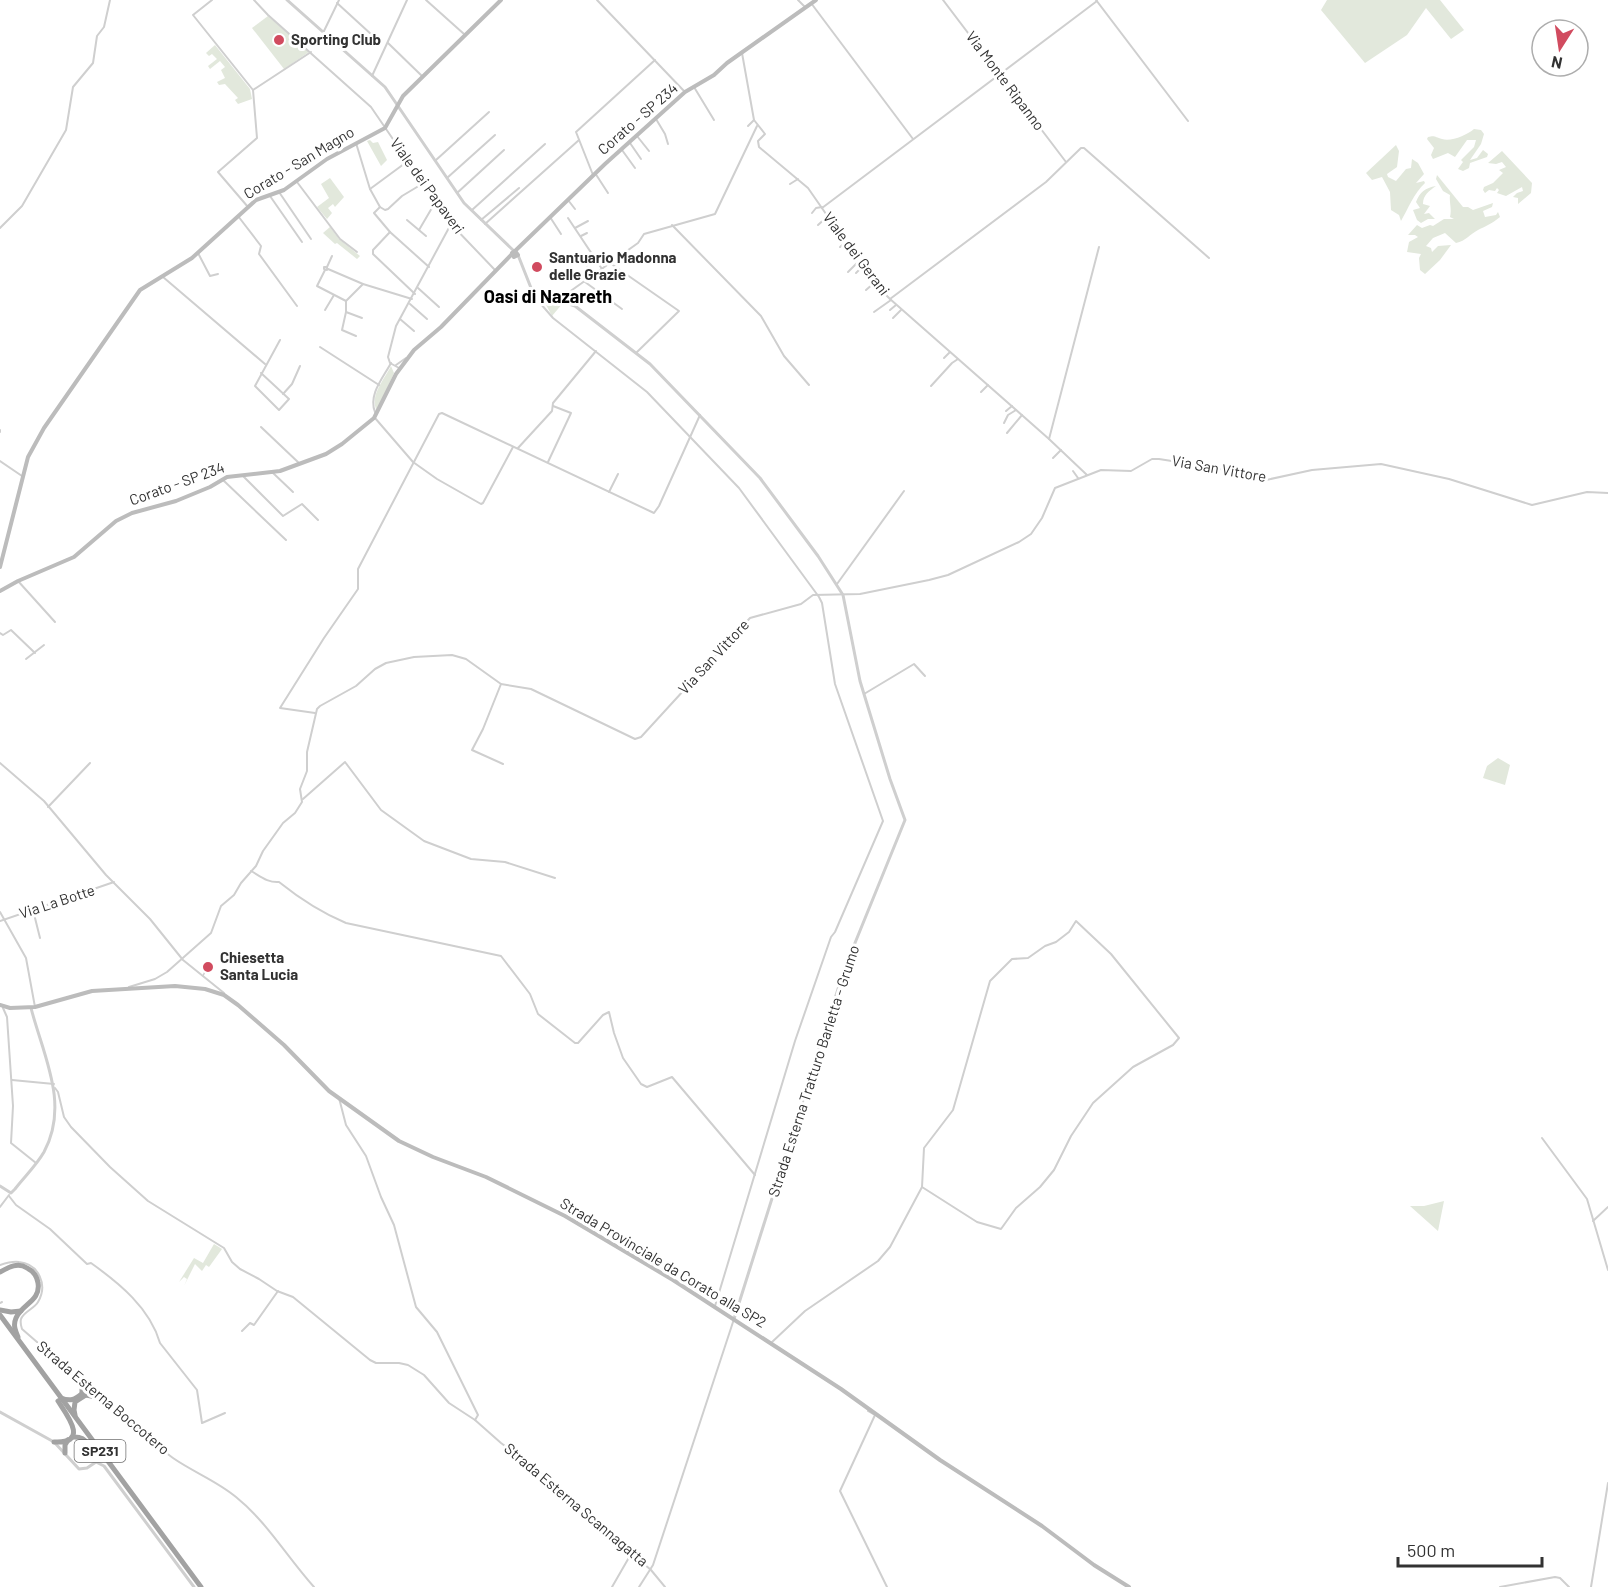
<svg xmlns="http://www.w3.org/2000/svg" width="1608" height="1587" viewBox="0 0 1608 1587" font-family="Barlow,sans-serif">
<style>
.green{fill:#e2e8dc}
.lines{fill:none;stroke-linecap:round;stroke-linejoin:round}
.pedestrian{stroke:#cfcfcf;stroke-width:1.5}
.minor{stroke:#cfcfcf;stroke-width:2}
.tertiary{stroke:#cfcfcf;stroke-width:3}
.secondary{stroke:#bcbcbc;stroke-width:4}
.trunk{stroke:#a2a2a2;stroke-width:5}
.poi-dot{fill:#d14b5f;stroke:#fff;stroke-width:2}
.labels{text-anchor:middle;stroke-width:6;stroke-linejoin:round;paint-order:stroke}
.shield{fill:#fff;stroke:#707070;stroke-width:1.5}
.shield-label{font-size:14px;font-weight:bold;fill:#323232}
.poi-label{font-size:15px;font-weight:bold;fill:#323232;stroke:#fff;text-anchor:start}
.street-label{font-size:15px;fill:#323232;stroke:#fff}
.quarter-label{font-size:18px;font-weight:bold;fill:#000;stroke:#fff}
</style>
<rect width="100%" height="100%" fill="#fff"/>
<g class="green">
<path d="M 1327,0 L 1440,0 L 1464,30 L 1451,39 L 1426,8 L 1407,35 L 1365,63 L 1321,10 Z"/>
<path d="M 268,16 L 309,52 L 284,69 L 252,28 Z"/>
<path d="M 215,45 L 250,89 L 252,99 L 238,104 L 235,100 L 238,98 L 225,84 L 219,85 L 217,82 L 225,78 L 221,70 L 225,67 L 220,61 L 210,69 L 208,66 L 217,59 L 212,54 L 209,56 L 206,53 Z"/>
<path d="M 1474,129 L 1481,130 L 1484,134 L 1481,144 L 1470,160 L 1477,158 L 1483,150 L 1488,154 L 1487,157 L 1470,163 L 1469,168 L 1463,171 L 1458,169 L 1463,162 L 1461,160 L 1474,147 L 1476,140 L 1467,140 L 1455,157 L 1448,153 L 1433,159 L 1431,155 L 1434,148 L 1427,139 L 1428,137 C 1435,135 1435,137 1442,139 C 1451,142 1467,135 1474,129 Z"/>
<path d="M 370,140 L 373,143 L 378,142 L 387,160 L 381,166 L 367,141 Z"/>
<path d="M 1396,145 L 1399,151 L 1397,167 L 1387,174 L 1388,177 L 1396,181 L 1406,169 L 1411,168 L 1412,159 L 1418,163 L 1424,174 L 1416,183 L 1424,181 L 1425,183 C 1414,193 1408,209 1401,221 L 1399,215 L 1391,210 L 1390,192 L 1382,177 L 1372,180 L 1366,173 Z"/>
<path d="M 1502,151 L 1532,183 L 1531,193 L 1518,204 L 1518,198 L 1513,197 L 1517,193 L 1523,191 L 1522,187 L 1506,196 L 1497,193 L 1499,190 L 1497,188 L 1495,191 L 1489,190 L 1485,193 L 1483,190 L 1484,187 L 1493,183 L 1503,173 L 1499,170 L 1506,167 L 1502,162 L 1496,164 L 1488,163 Z"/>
<path d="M 1437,175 L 1463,207 L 1468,207 L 1473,210 L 1493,203 L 1492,207 L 1483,211 L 1485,217 L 1496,215 L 1498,212 L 1500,217 C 1493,223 1486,226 1478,230 C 1470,234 1466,241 1456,243 L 1445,233 L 1433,238 L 1426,246 L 1431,248 L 1432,252 L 1438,246 L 1451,245 L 1440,260 L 1425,274 L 1420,270 L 1419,258 L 1421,254 L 1407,252 L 1409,242 L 1418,237 L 1415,235 L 1408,235 L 1417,225 L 1422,228 L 1430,225 L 1433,226 L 1444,219 L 1454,219 L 1450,217 C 1452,209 1449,202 1450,195 L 1443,191 L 1436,179 Z"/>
<path d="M 330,178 L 344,197 L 335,207 L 333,204 L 328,208 L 332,213 L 327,219 L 317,207 L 329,198 L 321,184 Z"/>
<path d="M 1436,186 C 1429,191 1423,195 1423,204 L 1430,206 L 1424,214 L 1429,213 L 1435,219 L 1428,219 L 1421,223 L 1417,220 L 1413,210 L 1420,208 L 1416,202 C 1420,192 1425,188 1436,186 Z"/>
<path d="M 330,227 L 339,239 L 360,256 L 357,259 L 337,243 L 335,244 L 323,233 Z"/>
<path d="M 544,301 L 563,303 L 552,316 Z"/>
<path d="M 391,366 L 394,373 L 377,411 C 369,396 384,380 391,366 Z"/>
<path d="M 1498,758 L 1510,765 L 1505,785 L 1483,778 L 1487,766 Z"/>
<path d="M 1444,1201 L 1438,1231 L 1410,1206 L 1424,1206 Z"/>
<path d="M 214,1244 L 222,1249 L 209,1267 L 206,1265 L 202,1271 L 195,1264 L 184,1286 L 187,1279 L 184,1277 L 179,1282 L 194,1258 L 203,1263 Z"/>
</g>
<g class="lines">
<path class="pedestrian" d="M 203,976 L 206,969"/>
<g class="minor">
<path d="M 212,0 L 193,15 L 253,90 L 257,138 L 218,172 L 248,207"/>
<path d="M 254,0 L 268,15 L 371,107 L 451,224 L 495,270"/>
<path d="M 426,0 L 464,34"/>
<path d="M 597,0 L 684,91"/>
<path d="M 798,0 L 805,7"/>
<path d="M 943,0 L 1066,162"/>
<path d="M 1096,0 L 1188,121"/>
<path d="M 337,3 L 372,35"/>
<path d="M 811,3 L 913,139"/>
<path d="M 323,33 L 339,0"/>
<path d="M 388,43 L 423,77"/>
<path d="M 742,53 L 754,120 L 765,134 L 758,141 L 759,147 L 808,188 L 874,283 L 890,299 L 1049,439 L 1087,475"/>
<path d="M 372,76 L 407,0"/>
<path d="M 694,87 L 714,120"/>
<path d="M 253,90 L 311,52"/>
<path d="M 656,119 L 665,134 L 668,144"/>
<path d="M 748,126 L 754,120"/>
<path d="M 637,136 L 649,151"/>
<path d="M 356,143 L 370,189 L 380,207"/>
<path d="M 630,143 L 641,159"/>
<path d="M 622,150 L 635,168"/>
<path d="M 436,160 L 489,112"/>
<path d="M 595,173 L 608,193"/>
<path d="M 593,175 L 576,132 L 655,60"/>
<path d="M 447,178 L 495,135"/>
<path d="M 297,182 L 340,239 L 357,252"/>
<path d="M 422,184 L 402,196 L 388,209 L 385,210 L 380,207 L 374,213 L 390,232 L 429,267"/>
<path d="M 790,184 L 798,179"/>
<path d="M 370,189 L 408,161"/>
<path d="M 279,192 L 311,239"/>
<path d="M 457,193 L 504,150"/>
<path d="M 270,196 L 302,242"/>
<path d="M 568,200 L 575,209"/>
<path d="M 822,208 L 1097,1"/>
<path d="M 472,210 L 545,144"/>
<path d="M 812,213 L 816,208 L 822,207"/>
<path d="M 238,216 L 261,246 L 259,254 L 297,306"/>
<path d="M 550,217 L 561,234"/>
<path d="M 568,218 L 602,269"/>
<path d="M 407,220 L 426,236"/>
<path d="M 481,220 L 519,188"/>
<path d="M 485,224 L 579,140"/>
<path d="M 672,225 L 761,316 L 784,356 L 809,385"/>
<path d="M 818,225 L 828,216"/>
<path d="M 828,225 L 831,221"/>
<path d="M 0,228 L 22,206 L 66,130 L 73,87 L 93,63 L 97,36 L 104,27 L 110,0"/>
<path d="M 575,228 L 588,221"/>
<path d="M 419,230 L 436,201"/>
<path d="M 390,232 L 373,250 L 373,254 L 415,294"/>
<path d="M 581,236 L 587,233"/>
<path d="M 840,247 L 846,242"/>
<path d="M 198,253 L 210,276 L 218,274"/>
<path d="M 576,258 L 581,256 L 593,275"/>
<path d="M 610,263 L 679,311 L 636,353"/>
<path d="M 324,267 L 327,267 L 327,270 L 324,269 Z"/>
<path d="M 327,267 L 332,256"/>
<path d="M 328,269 L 363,284 L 412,299"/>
<path d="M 325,270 L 317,286 L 346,301"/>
<path d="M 848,272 L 859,261"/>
<path d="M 856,273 L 863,266"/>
<path d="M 163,277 L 265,364"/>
<path d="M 585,282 L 622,309"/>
<path d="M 418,288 L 439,307"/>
<path d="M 866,290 L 874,283"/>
<path d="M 538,297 L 540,303 L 553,318 L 647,392 L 739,488 L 819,597 L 822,603 L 835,684 L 883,821 L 835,932 L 831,937 L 795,1041 L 715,1306"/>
<path d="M 890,299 L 1046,182 L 1081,148 L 1084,148 L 1209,258"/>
<path d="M 558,300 L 638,243 L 644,234 L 715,214 L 757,126"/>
<path d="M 410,304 L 427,319"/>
<path d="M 325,310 L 334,295"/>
<path d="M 890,310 L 896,305"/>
<path d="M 346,312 L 362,318"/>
<path d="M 874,312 L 891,300"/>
<path d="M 893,318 L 901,310"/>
<path d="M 400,319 L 414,331"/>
<path d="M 356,336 L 342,330 L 346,312 L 346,301 L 363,284"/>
<path d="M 320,347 L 379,385"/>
<path d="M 944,358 L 950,352"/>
<path d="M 396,365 L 406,358"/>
<path d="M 399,368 L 390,363 L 388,357 L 396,326 L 451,224"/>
<path d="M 261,373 L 289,399 L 279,410 L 255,386 L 280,340"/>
<path d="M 931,386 L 952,363 L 958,359"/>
<path d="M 981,392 L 988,385"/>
<path d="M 283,394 L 292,384 L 300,366"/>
<path d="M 1006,411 L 1012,406"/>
<path d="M 375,412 C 368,395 383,378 391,363"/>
<path d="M 375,418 L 413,462 L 437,479 L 481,504 L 483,503 L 513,447"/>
<path d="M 1004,423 L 1008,415 L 1016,410"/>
<path d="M 261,427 L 300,464"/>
<path d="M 0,430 L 0,432"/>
<path d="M 1007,433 L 1022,415"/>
<path d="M 1049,439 L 1099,247"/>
<path d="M 518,448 L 552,411 L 553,403 L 596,351"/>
<path d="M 1053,458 L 1061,450"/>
<path d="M 0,461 L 22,476"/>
<path d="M 548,462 L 571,413 L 553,406"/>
<path d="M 1073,471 L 1078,478"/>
<path d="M 272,472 L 293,492"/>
<path d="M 242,475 L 283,516 L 302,504 L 318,520"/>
<path d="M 223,480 L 286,540"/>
<path d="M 609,492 L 618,474"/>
<path d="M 18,581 L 55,622"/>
<path d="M 837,584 L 904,491"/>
<path d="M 0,633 L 3,635 L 11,630 L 35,653"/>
<path d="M 26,659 L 44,645"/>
<path d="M 501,684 L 483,729 L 472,750 L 503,764"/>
<path d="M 864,694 L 914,664 L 925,676"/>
<path d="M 315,713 L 280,708 L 324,638 L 358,589 L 358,569 L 439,414 L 442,413 L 654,513 L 659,506 L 700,415"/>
<path d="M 0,763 L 44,801 L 106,875 L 150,919 L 183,960 L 224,993 L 224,995"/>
<path d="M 303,799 L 345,762 L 381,810 L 424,841 L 471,859 L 505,862 L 555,878"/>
<path d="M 48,807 L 90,763"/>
<path d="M 251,871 C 260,876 268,883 279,882 C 299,898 322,913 346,923 L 501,956 L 530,994 L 538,1014 L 575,1043 L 578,1043 L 603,1015 L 609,1012 L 614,1033 L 623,1058 L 641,1084 L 647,1087 L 672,1077 L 755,1175"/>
<path d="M 33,910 L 40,938"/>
<path d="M 0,912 L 26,958 L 35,1007"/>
<path d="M 0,921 L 114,882"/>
<path d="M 129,987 L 155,979 L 167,972 L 211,933 L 221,906 L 234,895 L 241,883 L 256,866 L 263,851 L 283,823 L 295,813 L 302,802 L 300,789 L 307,771 L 307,752 L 317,709 L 320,706 L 356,686 L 375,669 L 386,663 L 414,657 L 452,655 L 466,659 L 501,684 L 531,689 L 635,739 L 641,737 L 750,618 L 801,604 L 813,595 L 860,594 L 929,580 L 948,575 L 1019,542 L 1031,534 L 1042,518 L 1055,488 L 1101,470 L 1131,471 L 1152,459 L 1159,459 L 1216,468 L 1266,480 L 1312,470 L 1381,464 L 1449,479 L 1532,505 L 1587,492 L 1608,493"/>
<path d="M 3,1008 L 7,1017 L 13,1106 L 11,1143 L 36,1163"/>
<path d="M 12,1080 L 54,1084"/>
<path d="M 55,1088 L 58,1092 L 64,1117 L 71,1127 L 110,1167 L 148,1201 L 224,1248 L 232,1262 L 240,1269 L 259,1279 L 277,1291 L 293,1297 L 370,1360 L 376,1363 L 399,1363 L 408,1365 L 424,1375 L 449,1403 L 475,1420 L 501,1443 L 546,1477 L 584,1513 L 651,1570 L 665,1587"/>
<path d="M 339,1098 L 346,1125 L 366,1156 L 381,1197 L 394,1225 L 416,1307 L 437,1332 L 478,1415 L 475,1420"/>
<path d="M 1542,1138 L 1587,1199 L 1608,1270"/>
<path d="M 9,1196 L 16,1205 L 50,1229 L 87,1264 L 91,1263 C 119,1283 150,1308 160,1343 L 197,1390 L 202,1423 L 225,1413"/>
<path d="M 0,1207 L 9,1195"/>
<path d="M 1593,1221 L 1608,1207"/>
<path d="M 0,1265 C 6,1263 12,1261 19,1262 C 39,1264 48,1285 38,1302 C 34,1309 23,1312 21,1319 C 20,1323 21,1326 22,1329 L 98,1395"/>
<path d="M 0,1303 L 2,1302"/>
<path d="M 242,1331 L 250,1323 L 254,1325 L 278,1291"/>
<path d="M 771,1343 L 805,1311 L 878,1261 L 890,1247 L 922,1187 L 924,1148 L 953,1110 L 990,981 L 1012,959 L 1028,958 L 1045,946 L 1056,942 L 1069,932 L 1076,921 L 1111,954 L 1179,1038 L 1173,1045 L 1133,1067 L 1093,1103 L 1071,1136 L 1054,1170 L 1040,1187 L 1016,1208 L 1001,1229 L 977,1222 L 922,1187"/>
<path d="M 103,1399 C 125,1420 148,1440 173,1458 C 193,1472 217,1481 236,1497 C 267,1522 287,1557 314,1587"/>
<path d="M 868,1411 L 875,1415 L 840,1491 L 887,1587"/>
<path d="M 612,1587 L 631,1554"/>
<path d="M 639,1587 L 653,1565 L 734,1319"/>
<path d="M 1500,1587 L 1555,1577 L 1560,1578 L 1569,1587"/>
<path d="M 1591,1587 L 1608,1483"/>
</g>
<g class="tertiary">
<path d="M 287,0 L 385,87 L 464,203 L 514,251"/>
<path d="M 518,255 L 533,293 L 538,297 L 560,301 L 575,306 L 650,364 L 760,478 L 818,556 L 843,595 L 860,681 L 890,779 L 905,820 L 844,970 L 734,1319"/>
<path d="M 0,1186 L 11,1193 L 15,1189 C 24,1177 36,1166 44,1152 C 70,1104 43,1055 31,1008"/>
<path d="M 0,1412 L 54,1442 L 79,1469 L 87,1468 L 96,1462 L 104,1466 L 194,1587"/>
</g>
<g class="secondary">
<path d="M 515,251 L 605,164 L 685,92 L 714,75 L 727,63 L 816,0"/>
<path d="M 515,251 L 518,255 L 514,257 L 512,253 Z"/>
<path d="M 0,567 L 28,457 L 44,428 L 140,290 L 192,258 L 256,200 L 284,190 L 327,159 L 385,128 L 403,96 L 501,0"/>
<path d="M 0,591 L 18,581 L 74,557 L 116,521 L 132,513 L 176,501 L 210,487 L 227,477 L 280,471 L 326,454 L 342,444 L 374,418 L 396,374 L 414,350 L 441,327 L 512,254"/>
<path d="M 0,1005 L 10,1008 L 35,1007 L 92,991 L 175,986 L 205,989 L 224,995 L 238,1005 L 284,1045 L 329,1091 L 399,1141 L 433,1157 L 486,1177 L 565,1216 L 673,1280 L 841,1389 L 940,1460 L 1042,1526 L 1094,1565 L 1129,1587"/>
</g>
<g class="trunk">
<path d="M 0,1272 C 9,1267 18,1262 27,1268 C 33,1271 37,1276 38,1283 C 41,1301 22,1304 16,1318 C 13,1325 15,1330 18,1337"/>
<path d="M 0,1310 L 11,1312 L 21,1311"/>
<path d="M 0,1315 L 201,1587"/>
<path d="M 82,1380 L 82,1393"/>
<path d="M 86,1395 L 101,1398"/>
<path d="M 61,1398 C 76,1404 78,1394 91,1388"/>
<path d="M 75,1415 L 74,1410 L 75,1402 L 89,1393 L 91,1388"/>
<path d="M 72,1437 C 88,1436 85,1445 96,1452"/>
<path d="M 54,1442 C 90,1444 67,1415 58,1401"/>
<path d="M 65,1453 L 65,1445 L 68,1440"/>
</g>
</g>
<g class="poi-dot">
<circle cx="279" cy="40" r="6"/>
<circle cx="537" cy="267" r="6"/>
<circle cx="208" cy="967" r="6"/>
</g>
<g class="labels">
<rect class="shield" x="74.5" y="1440" width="51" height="22" rx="4.5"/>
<g class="shield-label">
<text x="100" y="1456">SP231</text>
</g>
<g class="poi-label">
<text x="291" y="45">Sporting Club</text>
<text x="549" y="263">Santuario Madonna<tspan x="549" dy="17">delle Grazie</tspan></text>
<text x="220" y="963">Chiesetta<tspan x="220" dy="17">Santa Lucia</tspan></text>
</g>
<g class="street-label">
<text transform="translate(1005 81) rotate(53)" y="5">Via Monte Ripanno</text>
<text transform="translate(638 119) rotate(-41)" y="5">Corato - SP 234</text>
<text transform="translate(299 163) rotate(-31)" y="5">Corato - San Magno</text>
<text transform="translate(427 186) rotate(54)" y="5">Viale dei Papaveri</text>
<text transform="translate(856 254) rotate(53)" y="5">Viale dei Gerani</text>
<text transform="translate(1219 469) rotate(10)" y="5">Via San Vittore</text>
<text transform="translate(177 484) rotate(-20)" y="5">Corato - SP 234</text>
<text transform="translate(714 657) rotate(-47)" y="5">Via San Vittore</text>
<text transform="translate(57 902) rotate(-18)" y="5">Via La Botte</text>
<text transform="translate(814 1071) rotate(-72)" y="5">Strada Esterna Tratturo Barletta - Grumo</text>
<text transform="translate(663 1263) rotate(31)" y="5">Strada Provinciale da Corato alla SP2</text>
<text transform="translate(103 1398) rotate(40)" y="5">Strada Esterna Boccotero</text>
<text transform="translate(576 1505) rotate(40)" y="5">Strada Esterna Scannagatta</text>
</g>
<g class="quarter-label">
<text x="548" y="303">Oasi di Nazareth</text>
</g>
</g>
<g transform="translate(1560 48) rotate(192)"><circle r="28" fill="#ffffff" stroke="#adadad" stroke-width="1.5"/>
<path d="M0-4.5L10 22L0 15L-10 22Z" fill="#d14b5f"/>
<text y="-9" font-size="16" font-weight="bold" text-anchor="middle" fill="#323232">N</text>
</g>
<path d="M1398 1557v9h144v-9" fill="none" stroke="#323232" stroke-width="3"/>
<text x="1407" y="1557" font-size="18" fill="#323232" stroke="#ffffff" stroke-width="4.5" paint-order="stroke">500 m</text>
</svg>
